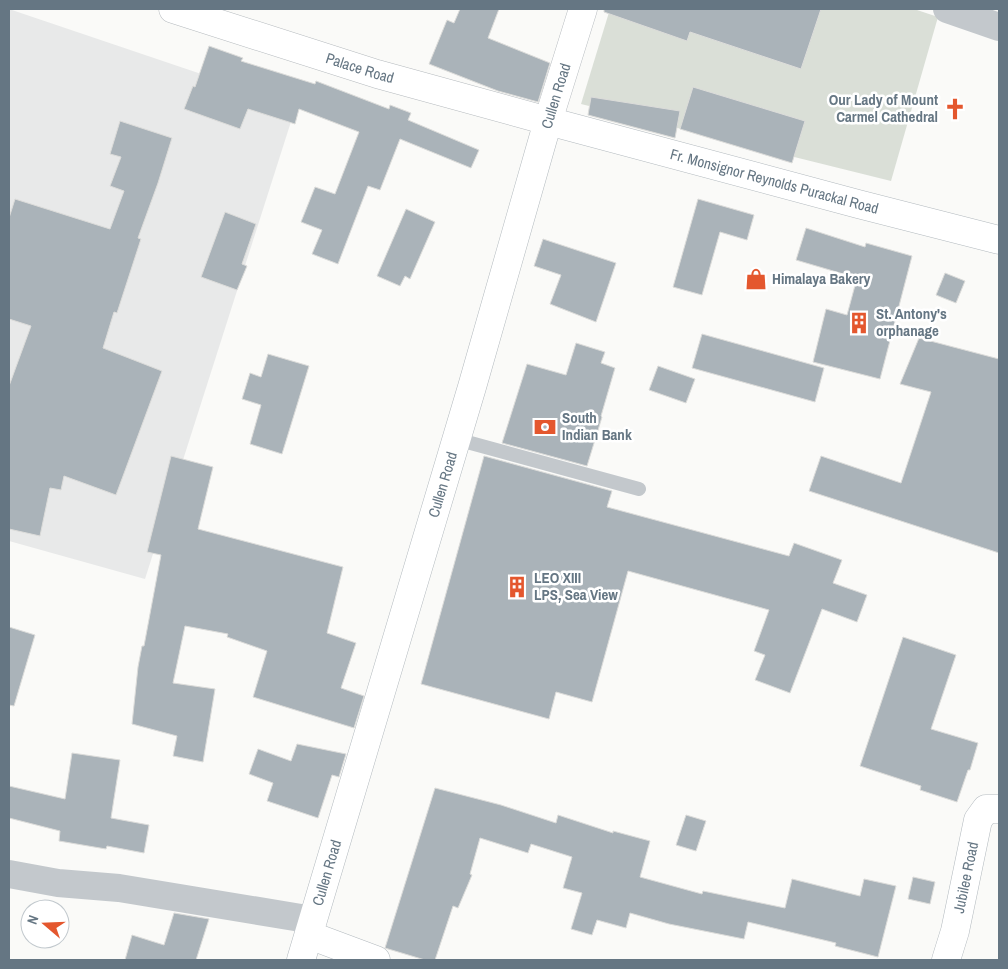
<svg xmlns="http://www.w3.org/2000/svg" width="1008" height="969" font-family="'Archivo Narrow',sans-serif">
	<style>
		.built { fill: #e8e9e9 }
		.green { fill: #dadfd7 }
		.building { fill: #aab3b9; stroke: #dcdcda }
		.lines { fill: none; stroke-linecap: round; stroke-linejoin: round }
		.secondary-casing { stroke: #b3babf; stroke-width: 29 }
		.primary-casing { stroke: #b5babe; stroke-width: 29 }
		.service { stroke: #c3c8cc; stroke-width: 14 }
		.minor { stroke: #c3c8cc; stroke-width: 28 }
		.secondary { stroke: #fff; stroke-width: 28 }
		.primary { stroke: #fff; stroke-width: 28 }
		.labels { text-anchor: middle; stroke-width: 5; stroke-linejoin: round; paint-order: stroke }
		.street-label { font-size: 15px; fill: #657683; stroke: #fff }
		.poi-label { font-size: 15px; font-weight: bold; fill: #657683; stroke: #fff; text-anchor: start }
	</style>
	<rect width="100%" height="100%" fill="#fafaf8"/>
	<!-- built -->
	<path class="built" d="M9 9 296 106 145 579 9 541Z"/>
	<!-- green -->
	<path class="green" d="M610 9H914L938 17 891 181 581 104Z"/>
	<!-- building -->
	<path class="building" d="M460 9H499L488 38 550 63 538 102 498 91 429 64 447 20 454 23Z
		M604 9H821L801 69 690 32 687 41 604 12Z
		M209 46 243 58 241 61 315 84 316 81 389 109 390 105 411 113 408 120 479 150 471 168 400 139 380 190 368 186 338 264 312 254 322 230 301 222 315 187 335 194 359 132 299 109 295 124 248 109 240 129 184 109 193 86 195 87Z
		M693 87 805 121 792 163 680 129Z
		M591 97 680 111 675 138 588 115Z
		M120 121 172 138 158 183 138 238 141 239 117 313 114 312 103 348 162 371 116 495 64 476 61 490 50 488 40 536 9 529V386L31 326 9 319V218L15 199 110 229 124 191 110 186 121 157 110 154Z
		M698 199 754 215 747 240 720 232 702 295 673 287Z
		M406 209 435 222 410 279 405 276 400 286 377 276Z
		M225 212 256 224 242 264 247 266 237 290 201 277Z
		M806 228 865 247 866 243 912 256 880 379 813 362 826 309 847 315 857 278 796 260Z
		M543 239 616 263 596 322 550 304 561 275 534 266Z
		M945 273 965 281 956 303 936 295Z
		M702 334 824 368 815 402 692 368Z
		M919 338 999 359V553L809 491 821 456 901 483 931 392 900 384Z
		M576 343 605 352 601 363 615 368 601 416 602 417 587 466 502 443 527 364 566 375Z
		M268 354 309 366 282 454 250 444 261 405 242 399 250 373 261 377Z
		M658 366 695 379 686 403 649 390Z
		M171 456 213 467 198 529 343 567 327 633 356 643 341 688 364 696 354 728 253 697 267 651 227 637 228 634 185 626 173 683 215 689 203 762 173 756 177 736 132 724 138 667 142 646H144L161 555 147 552Z
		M484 456 612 491 607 507 789 556 794 543 842 560 833 583 867 595 857 622 822 609 790 693 755 680 765 655 754 651 769 610 628 571 592 702 556 692 549 719 421 684Z
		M9 627 35 635 14 706 9 705Z
		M903 637 956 655 931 729 978 743 970 770H968L957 802 920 790 921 786 860 766Z
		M297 744 346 754 339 777 332 775 318 818 267 801 273 783 249 774 258 749 291 761Z
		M72 753 120 760 111 818 149 825 144 853 107 846 106 849 59 841 60 831 9 818V786L65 799Z
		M435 788 501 805 556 823 558 815 613 833V831L650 841 640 877 702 894 703 891 785 908 792 879 860 896 864 879 896 886 878 957 835 946 836 943 748 922 744 939 669 924 630 913 626 928 597 920 592 935 571 929 582 893 563 888 572 857 531 844 528 853 480 838 470 874 472 875 458 908 453 906 435 960H425L385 948Z
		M686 815 706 821 696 851 676 845Z
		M913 877 935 882 930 904 908 899Z
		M174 913 209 919 196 960H125L132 935 164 945Z"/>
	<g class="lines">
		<!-- secondary casing -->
		<g class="secondary-casing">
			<g id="secondary">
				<path d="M309 935 376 960"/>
				<path id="s1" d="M301 960 472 387 548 121 858 204 999 240"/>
				<path id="s2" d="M946 960 955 931 978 820 986 809H999"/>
			</g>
		</g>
		<!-- primary casing -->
		<g class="primary-casing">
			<g id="primary">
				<path id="s3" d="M173 9 377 74 548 121 583 9"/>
			</g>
		</g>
		<!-- service -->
		<path class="service" d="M456 439 639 489"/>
		<!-- minor -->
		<path class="minor" d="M947 9 999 27
			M9 874 58 883 119 888 313 920"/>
		<!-- secondary -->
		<use href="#secondary" class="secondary"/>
		<!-- primary -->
		<use href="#primary" class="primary"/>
	</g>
	<!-- icons -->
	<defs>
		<g id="church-bare" transform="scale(1.725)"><path d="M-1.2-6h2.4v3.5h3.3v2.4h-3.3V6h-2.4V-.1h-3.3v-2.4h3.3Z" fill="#e4572e" stroke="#fff" stroke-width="2.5" paint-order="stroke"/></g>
		<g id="shop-bare" transform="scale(1.725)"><path d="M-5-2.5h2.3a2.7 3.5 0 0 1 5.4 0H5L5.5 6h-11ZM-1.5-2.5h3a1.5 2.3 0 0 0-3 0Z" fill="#e4572e" stroke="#fff" stroke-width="2.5" paint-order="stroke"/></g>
		<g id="building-bare" transform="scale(1.725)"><path d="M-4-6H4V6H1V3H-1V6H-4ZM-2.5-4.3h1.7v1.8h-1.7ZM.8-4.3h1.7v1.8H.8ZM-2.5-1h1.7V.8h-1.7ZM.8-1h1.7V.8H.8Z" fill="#e4572e" stroke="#fff" stroke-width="2.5" paint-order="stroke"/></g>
		<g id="bank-bare" transform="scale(1.725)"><path d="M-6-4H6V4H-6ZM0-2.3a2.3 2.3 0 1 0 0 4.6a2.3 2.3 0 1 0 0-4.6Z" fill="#e4572e" stroke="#fff" stroke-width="2.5" paint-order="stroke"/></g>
	</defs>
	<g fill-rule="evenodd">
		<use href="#church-bare" x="955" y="109"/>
		<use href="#shop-bare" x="756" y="279"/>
		<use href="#building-bare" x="859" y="323"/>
		<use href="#bank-bare" x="545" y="427"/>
		<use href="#building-bare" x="517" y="587"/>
	</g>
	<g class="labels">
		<!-- street labels -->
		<g class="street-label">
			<text dy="5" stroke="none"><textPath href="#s3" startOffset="196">Palace Road</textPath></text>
			<text transform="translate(556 96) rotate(-73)" y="5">Cullen Road</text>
			<text dy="5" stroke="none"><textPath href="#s1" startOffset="1109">Fr. Monsignor Reynolds Purackal Road</textPath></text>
			<text dy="5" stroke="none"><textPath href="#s1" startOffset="496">Cullen Road</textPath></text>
			<text dy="5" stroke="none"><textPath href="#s1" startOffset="91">Cullen Road</textPath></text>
			<text dy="5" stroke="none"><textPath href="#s2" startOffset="85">Jubilee Road</textPath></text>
		</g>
		<!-- poi labels -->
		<g class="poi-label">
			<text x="938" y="105" text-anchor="end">Our Lady of Mount<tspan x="938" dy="17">Carmel Cathedral</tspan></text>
			<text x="772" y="284">Himalaya Bakery</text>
			<text x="876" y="319">St. Antony's<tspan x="876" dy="17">orphanage</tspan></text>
			<text x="562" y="423">South<tspan x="562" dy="17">Indian Bank</tspan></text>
			<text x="534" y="583">LEO XIII<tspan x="534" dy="17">LPS, Sea View</tspan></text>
		</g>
	</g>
	<!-- border -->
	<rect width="1008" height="969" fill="none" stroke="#657683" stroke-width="20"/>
	<!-- north arrow -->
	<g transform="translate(45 924) rotate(289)"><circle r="24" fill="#ffffff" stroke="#c1c8cd"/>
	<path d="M0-4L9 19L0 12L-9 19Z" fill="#e4572e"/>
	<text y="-8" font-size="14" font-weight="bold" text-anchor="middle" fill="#657683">N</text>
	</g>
</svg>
